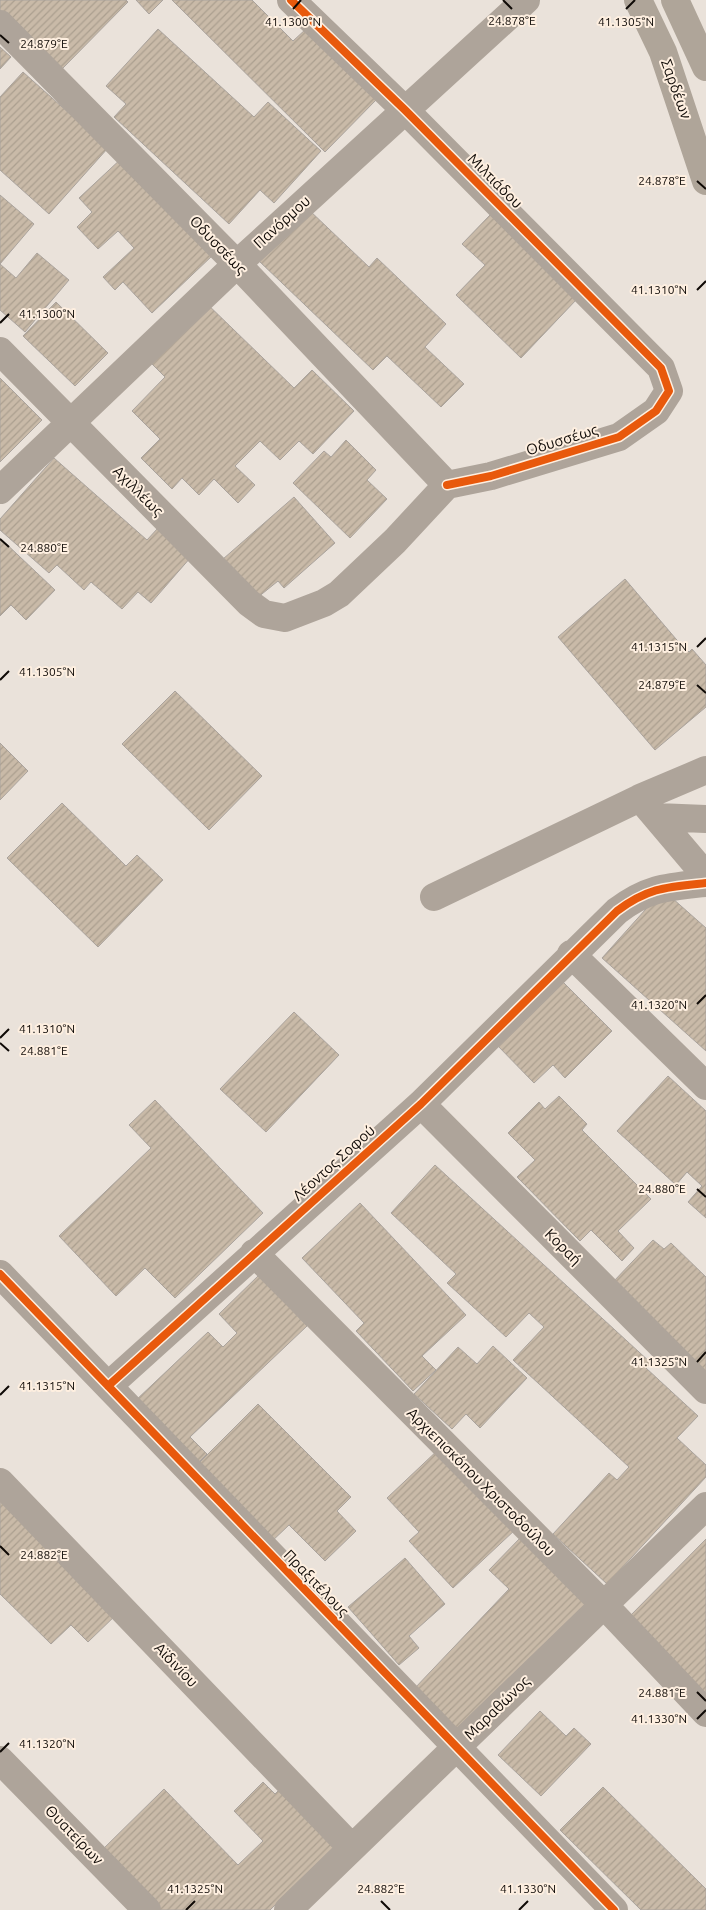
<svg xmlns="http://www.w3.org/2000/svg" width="706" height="1910" font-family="Ubuntu,sans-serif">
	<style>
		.building { fill: url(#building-hatch); stroke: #aaa39d }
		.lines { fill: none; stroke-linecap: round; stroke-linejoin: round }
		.minor { stroke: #aea49a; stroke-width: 28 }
		.major { stroke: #afa599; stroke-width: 28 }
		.cycleway-casing { stroke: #feefe0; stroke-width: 11 }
		.cycleway { stroke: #e8590c; stroke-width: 8 }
		.ticks { fill: none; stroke: #0f0a06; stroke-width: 2 }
		.labels { text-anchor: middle; stroke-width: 4; stroke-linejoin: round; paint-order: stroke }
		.street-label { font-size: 15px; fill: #0f0a06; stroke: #feefe0 }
		.ticks-label { font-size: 12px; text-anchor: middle; fill: #0f0a06; stroke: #feefe0; stroke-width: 4; stroke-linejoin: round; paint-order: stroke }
	</style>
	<defs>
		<pattern id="building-hatch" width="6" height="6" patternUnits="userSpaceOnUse" patternTransform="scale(1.25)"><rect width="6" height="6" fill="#c9baa8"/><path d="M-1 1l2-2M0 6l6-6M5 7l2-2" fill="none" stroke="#ab9f8f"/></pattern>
	</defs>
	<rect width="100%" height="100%" fill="#eae2da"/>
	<!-- building -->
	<path class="building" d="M0 0H126L128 2 60 71 0 13Z
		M136 0H163L149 14Z
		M172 0H252L293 41 307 28 377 99 325 152Z
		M158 29 254 117 268 102 321 151 274 203 260 190 229 224 114 117 126 104 106 86Z
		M0 47 11 57 0 69Z
		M23 72 108 148 49 214 0 170V97Z
		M123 157 213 255 152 313 123 282 115 290 103 277 134 248 118 231 98 249 77 227 92 212 79 198Z
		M0 195 34 224 0 264 16 278 37 253 69 280 25 332 0 310Z
		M308 209 369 267 377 258 446 324 425 347 464 384 441 407 387 356 373 370 259 261Z
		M490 215 577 299 521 358 456 295 485 265 462 244Z
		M202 299 294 388 312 370 354 411 313 454 299 441 280 460 260 441 235 466 255 485 238 503 214 479 199 495 182 478 172 489 141 458 160 439 132 411 165 377 145 357Z
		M56 302 108 353 75 386 23 336Z
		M0 378 42 420 0 462Z
		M346 440 376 470 367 480 387 499 350 538 293 483 324 451 331 457Z
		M54 458 147 540 158 528 191 557 151 603 138 592 122 609 91 582 84 590 57 565 49 573 0 530V519Z
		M294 497 335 543 284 588 278 581 257 598 223 559Z
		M0 538 55 590 26 620 11 605 0 616Z
		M625 579 676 639 689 652 692 649 706 665V707L655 750 558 637Z
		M175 691 262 776 209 830 122 744Z
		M0 743 28 771 0 800Z
		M62 803 126 866 137 855 163 880 98 947 7 858Z
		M663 890 706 928V1051L602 958Z
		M561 980 612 1031 565 1078 553 1065 534 1083 496 1044Z
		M294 1012 339 1055 266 1132 220 1089Z
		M668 1076 706 1111V1218L688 1202 702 1186 687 1172 676 1185 617 1131Z
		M559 1096 587 1124 582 1130 651 1199 618 1231 634 1248 622 1261 591 1230 580 1241 517 1177 535 1160 508 1133 539 1102 545 1109Z
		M155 1100 263 1213 175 1298 145 1268 116 1296 59 1236 151 1148 129 1125Z
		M435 1165 651 1363 646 1368 698 1416 677 1438 706 1465V1477L607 1584 553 1534 609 1473 617 1480 629 1467 513 1360 544 1327 529 1313 506 1337 447 1283 456 1274 391 1213Z
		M360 1203 466 1315 422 1356 436 1370 413 1391 356 1331 364 1323 302 1258Z
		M653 1240 664 1249 671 1243 706 1277V1372L613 1282Z
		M259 1275 307 1326 190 1437 207 1454 195 1466 134 1402 208 1332 223 1347 237 1333 219 1314Z
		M493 1346 527 1378 480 1428 466 1414 452 1429 414 1394 458 1347 477 1364Z
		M258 1404 351 1497 337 1511 356 1531 325 1561 289 1525 269 1544 194 1468Z
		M440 1448 516 1529 453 1588 409 1541 419 1532 387 1498Z
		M0 1498 119 1612 88 1642 71 1625 51 1644 0 1594Z
		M522 1536 590 1602 462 1735 414 1689 509 1589 489 1570Z
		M706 1539V1696L627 1619Z
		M405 1558 445 1604 409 1636 419 1648 399 1665 348 1607Z
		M540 1711 566 1736 574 1728 591 1744 541 1796 498 1755Z
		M263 1782 275 1794 284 1785 339 1842 270 1910H155L99 1853 164 1789 238 1865 263 1841 234 1811Z
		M603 1787 706 1889V1910H641L560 1830Z"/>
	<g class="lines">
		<!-- minor -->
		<path class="minor" d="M291 0 405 110 661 368 669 391 656 411 619 437 491 476 447 485
			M0 24 237 264 447 485
			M0 351 249 603 264 614 285 618 324 603 339 594 395 541 447 485
			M0 490 237 264 526 0
			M640 798 706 876
			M657 817 706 819
			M434 897 640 798 706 770
			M571 954 706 1086
			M421 1104 706 1390
			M254 1253 604 1605 706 1713
			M0 1274 614 1910
			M108 1386 421 1104 617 911C649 887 668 887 706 883
			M0 1482 352 1848
			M0 1760 147 1910
			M288 1910 706 1506"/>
		<!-- major -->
		<path class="major" d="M638 0 663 52 706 181
			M675 0 706 67"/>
		<!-- cycleway casing -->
		<g class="cycleway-casing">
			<path id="cycleway" d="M291 0 405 110 661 368 669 391 656 411 619 437 491 476 447 485
				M0 1274 614 1910
				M108 1386 421 1104 617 911C649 887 668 887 706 883"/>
		</g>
		<!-- cycleway -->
		<use href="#cycleway" class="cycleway"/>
	</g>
	<!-- ticks -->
	<path class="ticks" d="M503 0 512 9M293 9 301 0M626 9 635 0M0 35 9 43M697 181 706 189M697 290 706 281M0 323 9 314M0 539 9 547M697 647 706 638M0 680 9 671M697 685 706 693M697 1004 706 995M0 1038 9 1029M0 1043 9 1051M697 1189 706 1197M697 1362 706 1352M0 1395 9 1386M0 1546 9 1555M697 1692 706 1701M697 1719 706 1710M0 1752 9 1743M381 1901 390 1910M186 1910 195 1901M519 1910 528 1901"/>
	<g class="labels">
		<!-- street labels -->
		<g class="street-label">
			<text transform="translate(676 89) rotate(70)" y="5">Σαρδέων</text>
			<text transform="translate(495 181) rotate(45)" y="5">Μιλτιάδου</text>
			<text transform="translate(282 222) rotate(-42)" y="5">Πανόρμου</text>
			<text transform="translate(218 245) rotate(46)" y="5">Οδυσσέως</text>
			<text transform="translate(562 440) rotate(-17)" y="5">Οδυσσέως</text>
			<text transform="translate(138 491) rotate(45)" y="5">Αχιλλέως</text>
			<text transform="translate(334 1163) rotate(-42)" y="5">Λέοντος Σοφού</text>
			<text transform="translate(563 1247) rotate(45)" y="5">Κοραή</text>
			<text transform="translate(481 1482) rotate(45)" y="5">Αρχιεπισκόπου Χριστοδούλου</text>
			<text transform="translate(316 1583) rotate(46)" y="5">Πραξιτέλους</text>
			<text transform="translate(176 1665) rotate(46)" y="5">Αϊδινίου</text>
			<text transform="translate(497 1708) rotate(-44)" y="5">Μαραθώνος</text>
			<text transform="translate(74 1835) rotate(46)" y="5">Θυατείρων</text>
		</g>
	</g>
	<g class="ticks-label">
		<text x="512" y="25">24.878°E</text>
		<text x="293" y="26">41.1300°N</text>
		<text x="626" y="26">41.1305°N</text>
		<text x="44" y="48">24.879°E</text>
		<text x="662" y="185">24.878°E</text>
		<text x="659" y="294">41.1310°N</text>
		<text x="47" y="318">41.1300°N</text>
		<text x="44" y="552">24.880°E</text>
		<text x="659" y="651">41.1315°N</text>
		<text x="47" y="676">41.1305°N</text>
		<text x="662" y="689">24.879°E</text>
		<text x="659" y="1009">41.1320°N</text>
		<text x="47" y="1033">41.1310°N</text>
		<text x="44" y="1055">24.881°E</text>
		<text x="662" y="1193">24.880°E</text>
		<text x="659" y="1366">41.1325°N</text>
		<text x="47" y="1390">41.1315°N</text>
		<text x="44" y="1559">24.882°E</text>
		<text x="662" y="1697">24.881°E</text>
		<text x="659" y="1723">41.1330°N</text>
		<text x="47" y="1748">41.1320°N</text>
		<text x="195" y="1893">41.1325°N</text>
		<text x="528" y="1893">41.1330°N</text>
		<text x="381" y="1893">24.882°E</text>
	</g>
</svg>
